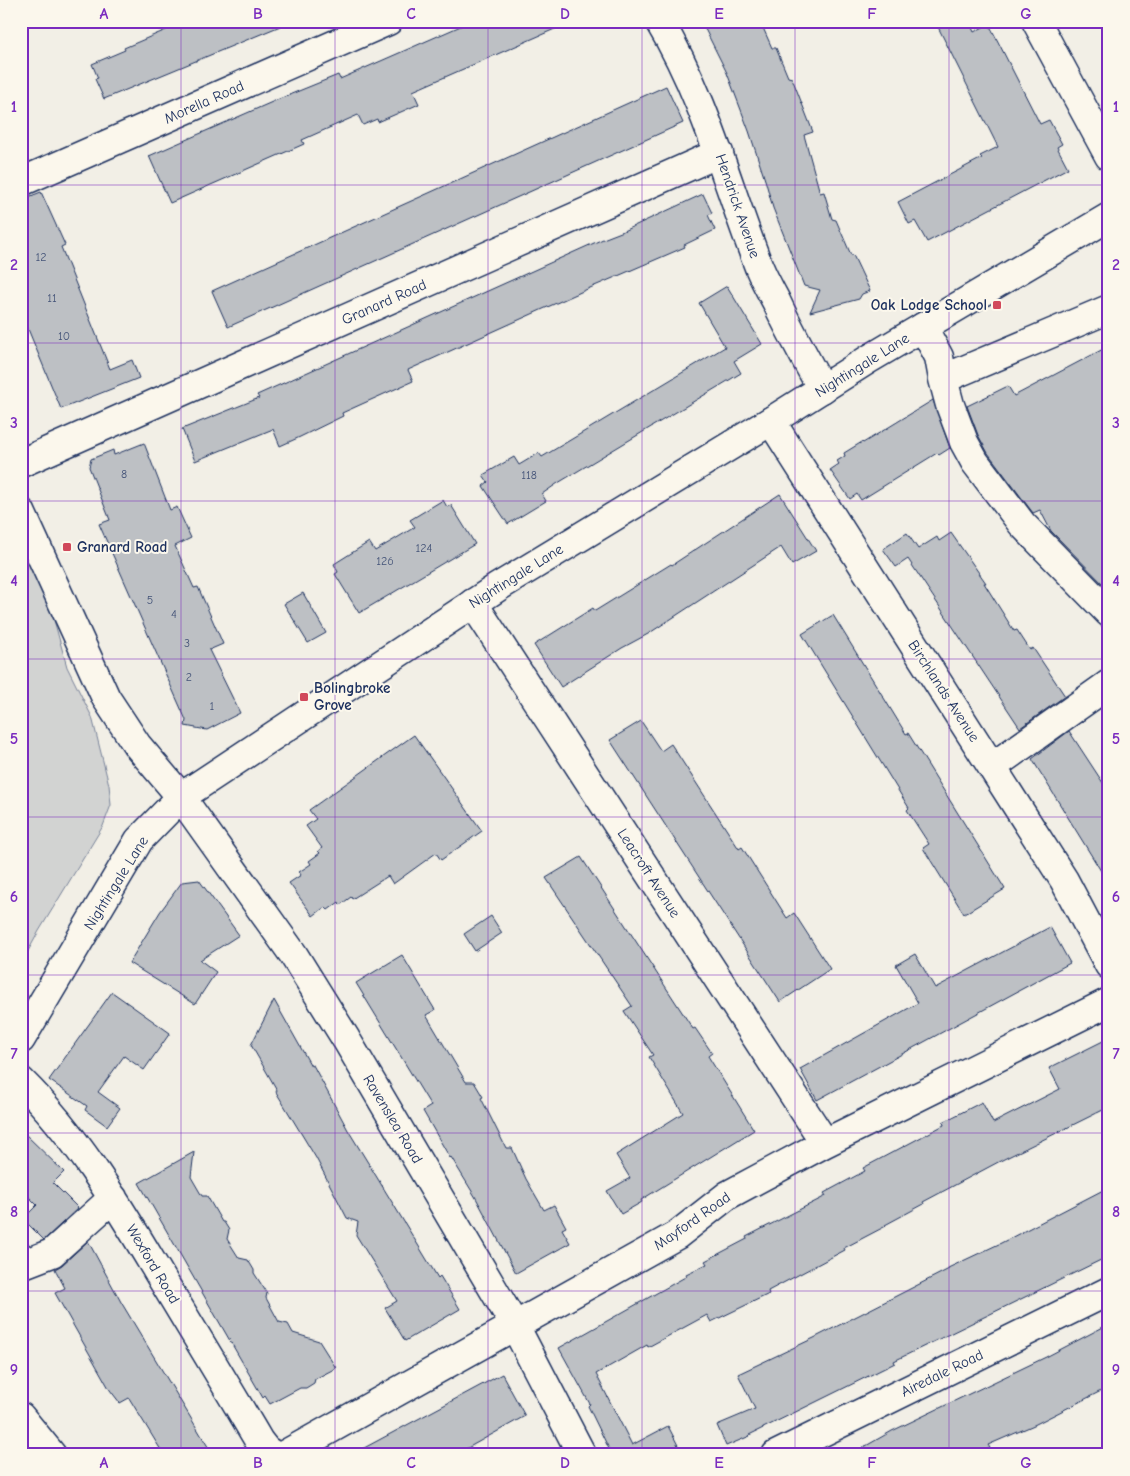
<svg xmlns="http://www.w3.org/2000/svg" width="1130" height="1476" font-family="'Comic Neue',sans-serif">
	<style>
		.green { fill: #d2d3d2; stroke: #768198 }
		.building { fill: #bdc0c4; stroke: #1b2f5e }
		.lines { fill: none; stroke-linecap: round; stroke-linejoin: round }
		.minor-casing { stroke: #1b2f5e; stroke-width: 31 }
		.major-casing { stroke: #1b2f5e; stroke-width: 31 }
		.minor { stroke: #fbf7ec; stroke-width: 28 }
		.major { stroke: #fbf7ec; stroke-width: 28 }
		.grid { fill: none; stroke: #7b2cbf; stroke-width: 1; stroke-opacity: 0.55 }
		.poi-dot { fill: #d1495b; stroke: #fbf7ec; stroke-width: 2 }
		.labels { text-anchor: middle; stroke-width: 4; stroke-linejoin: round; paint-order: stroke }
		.number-label { font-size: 12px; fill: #445378 }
		.street-label { font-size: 15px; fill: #1b2f5e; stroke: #fbf7ec }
		.poi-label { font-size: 15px; font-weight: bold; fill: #1b2f5e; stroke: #fbf7ec; text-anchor: start }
		.neatline { fill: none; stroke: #7b2cbf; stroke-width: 2 }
		.grid-label { font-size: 16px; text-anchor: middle; font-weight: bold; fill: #7b2cbf }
	</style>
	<rect width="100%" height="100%" fill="#f2efe6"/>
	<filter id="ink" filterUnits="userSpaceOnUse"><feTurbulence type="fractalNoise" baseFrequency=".02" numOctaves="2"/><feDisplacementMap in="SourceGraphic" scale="10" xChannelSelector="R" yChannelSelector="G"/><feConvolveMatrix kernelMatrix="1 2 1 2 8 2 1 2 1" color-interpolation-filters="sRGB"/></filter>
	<g filter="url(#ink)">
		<!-- green -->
		<path class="green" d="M21 542 47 595 67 667 92 717 109 785 111 805 103 826 39 931 21 964Z"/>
		<!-- building -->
		<path class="building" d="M187 21 290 22 104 99 95 79 98 78 92 64 125 50 124 48Z
			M472 21H573L413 91 419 104 378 122 377 119 363 125 358 115 302 140 304 144 170 203 149 156 279 99 338 75 340 79Z
			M701 21H760L772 48H776L788 77 792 78 813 132 804 135 820 193 824 192 832 219 836 220 851 255H853L870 291 862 294 859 299 810 312 820 290 804 286 773 208 766 183 749 131 727 73Z
			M935 21H969L974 32 989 24 1040 124 1049 120 1062 144 1057 147 1068 168 927 242 915 221 909 224 898 202 982 158 980 156 998 147Z
			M666 86 683 123 228 327 212 291Z
			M41 192 65 245 61 247 110 369 132 360 139 378 61 409 21 312V200Z
			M703 194 712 213 708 215 715 230 684 245 685 247 583 291 408 370 413 381 342 413 343 416 300 437 280 446 273 429 195 461 182 429 259 398 257 395 603 239 621 232Z
			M727 286 762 344 734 361 741 373 558 483 542 494 546 501 508 524 483 486 488 482 483 475 514 457 519 465 539 453 542 457 725 347 699 303Z
			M1109 346V590L1051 531 1040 510 1033 513 988 453 978 435 967 406 1008 386 1014 396Z
			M933 400 950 448 939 455 937 453 861 500 857 494 850 499 830 470 839 464 837 461 845 456 844 453 862 442 863 443Z
			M144 443 170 510 177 507 191 538 175 546 194 588 198 587 223 644 209 650 240 713 207 730 185 726 186 720 99 524 110 520 89 467 91 459 113 450 114 455Z
			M780 494 816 551 792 565 781 547 648 634 622 648 561 687 534 645 593 608 595 611 671 564 672 565Z
			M443 500 447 507 451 505 475 544 359 613 335 574 338 572 334 564 369 542 375 551 415 527 410 520Z
			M907 533 918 549 937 537 939 541 951 533 986 583H984L1014 631 1017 630 1030 650 1033 648 1065 696 1020 728 908 559 896 567 883 549Z
			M303 593 326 633 308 643 284 604Z
			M833 615 906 734 908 733 1005 889 964 914 923 848 929 844 907 810 909 808 802 634Z
			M641 721 661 751 671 744 739 849 742 847 787 918 794 913 830 969 780 1002 610 740Z
			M1069 731 1109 792V884L1032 759Z
			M414 735 482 831 441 860 436 853 393 884 388 876 352 899 351 897 340 905 339 902 328 910 325 907 313 916 289 883 301 875 299 872 311 864 309 861 320 853 318 851 322 848 306 826 316 819 309 810Z
			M581 857 693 1029 695 1028 712 1053 708 1056 754 1130 641 1200 642 1202 621 1214 607 1191 630 1178 616 1155 683 1113 649 1057 653 1055 624 1011 632 1006 546 878Z
			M199 880 239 935 200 960 216 972 195 1004 129 963 160 912 182 882Z
			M491 916 502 933 475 951 464 934Z
			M1050 927 1070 963 817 1100 800 1069 918 1003 896 965 915 954 935 988Z
			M402 955 435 1010 426 1015 466 1082H474L483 1097 481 1098 506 1148H512L526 1179 544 1210 554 1205 566 1227 562 1229 570 1243 516 1273 476 1198 451 1157 450 1158 423 1111 431 1106 356 983Z
			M112 992 170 1033 144 1070 124 1056 98 1092 120 1108 107 1126 85 1110 87 1106 49 1080Z
			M274 1000 311 1066 313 1065 348 1130 395 1207 438 1278 440 1276 460 1309 405 1341 385 1308 397 1301 356 1235 358 1222 347 1218 316 1158 276 1092 277 1090 251 1045Z
			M1109 1038V1107L1004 1159 923 1202 924 1204 885 1225 886 1226 844 1248 845 1250 768 1291 769 1294 711 1322 707 1315 648 1347 647 1345 596 1374 632 1445 668 1426 683 1455H612L588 1406 590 1404 559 1348 687 1276 686 1274 707 1264 705 1261 747 1239 746 1237 826 1196 824 1193 865 1171 863 1168 944 1125 943 1122 982 1102 993 1123 1060 1089 1049 1068Z
			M21 1130 64 1172 53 1183 78 1208 44 1240 23 1219 37 1205 21 1189Z
			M194 1152 191 1177 202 1196H207L222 1222H224L229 1230 227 1239 239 1258 248 1260 254 1270V1273L267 1293 266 1298 279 1322 288 1324 293 1333 319 1341 336 1368 315 1379 314 1383 306 1388H300L270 1404 265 1396 263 1398 139 1183Z
			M1109 1187V1256L894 1361 895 1363 749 1435 750 1436 726 1446 717 1425 755 1409 738 1374 814 1338 949 1269 948 1268 1001 1243Z
			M88 1241 121 1302 213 1455H164L129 1398 120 1403 110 1390 55 1293 65 1288 55 1269 62 1265Z
			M1109 1324V1387L1034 1425 988 1445 990 1448 976 1455H850L892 1431 1046 1357Z
			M502 1374 525 1416 455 1455H351Z"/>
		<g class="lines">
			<!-- minor casing -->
			<g class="minor-casing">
				<path id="minor" d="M659 21C705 97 727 185 759 267 764 279 770 290 776 301 790 331 806 360 822 389
					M1036 21 1109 156
					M21 182 388 21
					M923 327 939 357 943 379 1109 309
					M943 379 950 405 964 442 975 462 1022 524 1109 613
					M771 421 1064 880 1109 965
					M21 463 719 153
					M473 603 825 1143
					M992 767 1109 684
					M181 797 293 954 346 1039 515 1326 582 1455
					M21 1081C77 1136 116 1202 156 1269 190 1326 225 1383 259 1441L266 1450 274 1455
					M21 1257 26 1263 52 1253 113 1198
					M21 1417 52 1455
					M284 1455 677 1235 728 1195 825 1143 1109 1002
					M776 1455 1109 1291"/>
			</g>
			<!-- major casing -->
			<g class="major-casing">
				<path id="major" d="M21 512 106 698 137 745 181 797
					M21 1039 139 840 181 797 498 587 771 421 869 359 1109 217"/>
			</g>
			<!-- minor -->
			<use href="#minor" class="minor"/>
			<!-- major -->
			<use href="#major" class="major"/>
		</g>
	</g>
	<!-- grid -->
	<path class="grid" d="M181 21V1455M335 21V1455M488 21V1455M642 21V1455M795 21V1455M949 21V1455M21 185H1109M21 343H1109M21 501H1109M21 659H1109M21 817H1109M21 975H1109M21 1133H1109M21 1291H1109"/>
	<!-- markers -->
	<g class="poi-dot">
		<rect x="992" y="300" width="10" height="10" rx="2.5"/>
		<rect x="62" y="542" width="10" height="10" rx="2.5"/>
		<rect x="299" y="692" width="10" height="10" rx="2.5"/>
	</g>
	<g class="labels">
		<!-- number labels -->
		<g class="number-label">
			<text x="41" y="261">12</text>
			<text x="52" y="302">11</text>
			<text x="64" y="340">10</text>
			<text x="124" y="478">8</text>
			<text x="529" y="479">118</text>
			<text x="424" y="552">124</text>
			<text x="385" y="565">126</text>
			<text x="150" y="604">5</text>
			<text x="174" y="618">4</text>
			<text x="187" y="647">3</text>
			<text x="189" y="681">2</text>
			<text x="212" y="710">1</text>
		</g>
		<!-- street labels -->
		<g class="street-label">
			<text transform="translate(204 102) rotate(-24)" y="5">Morella Road</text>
			<text transform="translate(738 206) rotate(71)" y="5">Hendrick Avenue</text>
			<text transform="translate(384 302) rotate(-24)" y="5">Granard Road</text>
			<text transform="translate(862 365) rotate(-32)" y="5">Nightingale Lane</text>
			<text transform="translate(516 576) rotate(-32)" y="5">Nightingale Lane</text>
			<text transform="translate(944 691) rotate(57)" y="5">Birchlands Avenue</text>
			<text transform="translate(649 873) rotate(57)" y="5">Leacroft Avenue</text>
			<text transform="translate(116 883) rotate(-58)" y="5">Nightingale Lane</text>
			<text transform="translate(393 1119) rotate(59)" y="5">Ravenslea Road</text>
			<text transform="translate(692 1221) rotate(-35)" y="5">Mayford Road</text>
			<text transform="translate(153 1264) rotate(59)" y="5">Wexford Road</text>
			<text transform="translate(942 1373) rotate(-26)" y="5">Airedale Road</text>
		</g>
		<!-- poi labels -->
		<g class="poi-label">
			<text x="987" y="310" text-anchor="end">Oak Lodge School</text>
			<text x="77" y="552">Granard Road</text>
			<text x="314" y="693">Bolingbroke<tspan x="314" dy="17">Grove</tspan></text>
		</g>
	</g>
	<!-- margin -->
	<rect width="1130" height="1476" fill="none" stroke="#fbf7ec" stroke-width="55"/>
	<rect x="28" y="28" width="1074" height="1420" class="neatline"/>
	<g class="grid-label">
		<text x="104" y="19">A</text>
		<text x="258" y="19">B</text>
		<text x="411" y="19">C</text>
		<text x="565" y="19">D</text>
		<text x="719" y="19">E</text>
		<text x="872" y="19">F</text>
		<text x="1026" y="19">G</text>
		<text x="14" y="112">1</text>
		<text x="1116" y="112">1</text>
		<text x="14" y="270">2</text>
		<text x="1116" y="270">2</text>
		<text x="14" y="428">3</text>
		<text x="1116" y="428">3</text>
		<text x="14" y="586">4</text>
		<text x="1116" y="586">4</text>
		<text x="14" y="744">5</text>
		<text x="1116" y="744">5</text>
		<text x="14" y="902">6</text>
		<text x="1116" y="902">6</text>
		<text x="14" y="1059">7</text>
		<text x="1116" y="1059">7</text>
		<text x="14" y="1217">8</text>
		<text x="1116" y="1217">8</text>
		<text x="14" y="1375">9</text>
		<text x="1116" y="1375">9</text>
		<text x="104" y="1468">A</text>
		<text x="258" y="1468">B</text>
		<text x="411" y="1468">C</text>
		<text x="565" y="1468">D</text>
		<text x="719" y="1468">E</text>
		<text x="872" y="1468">F</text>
		<text x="1026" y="1468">G</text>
	</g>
</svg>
